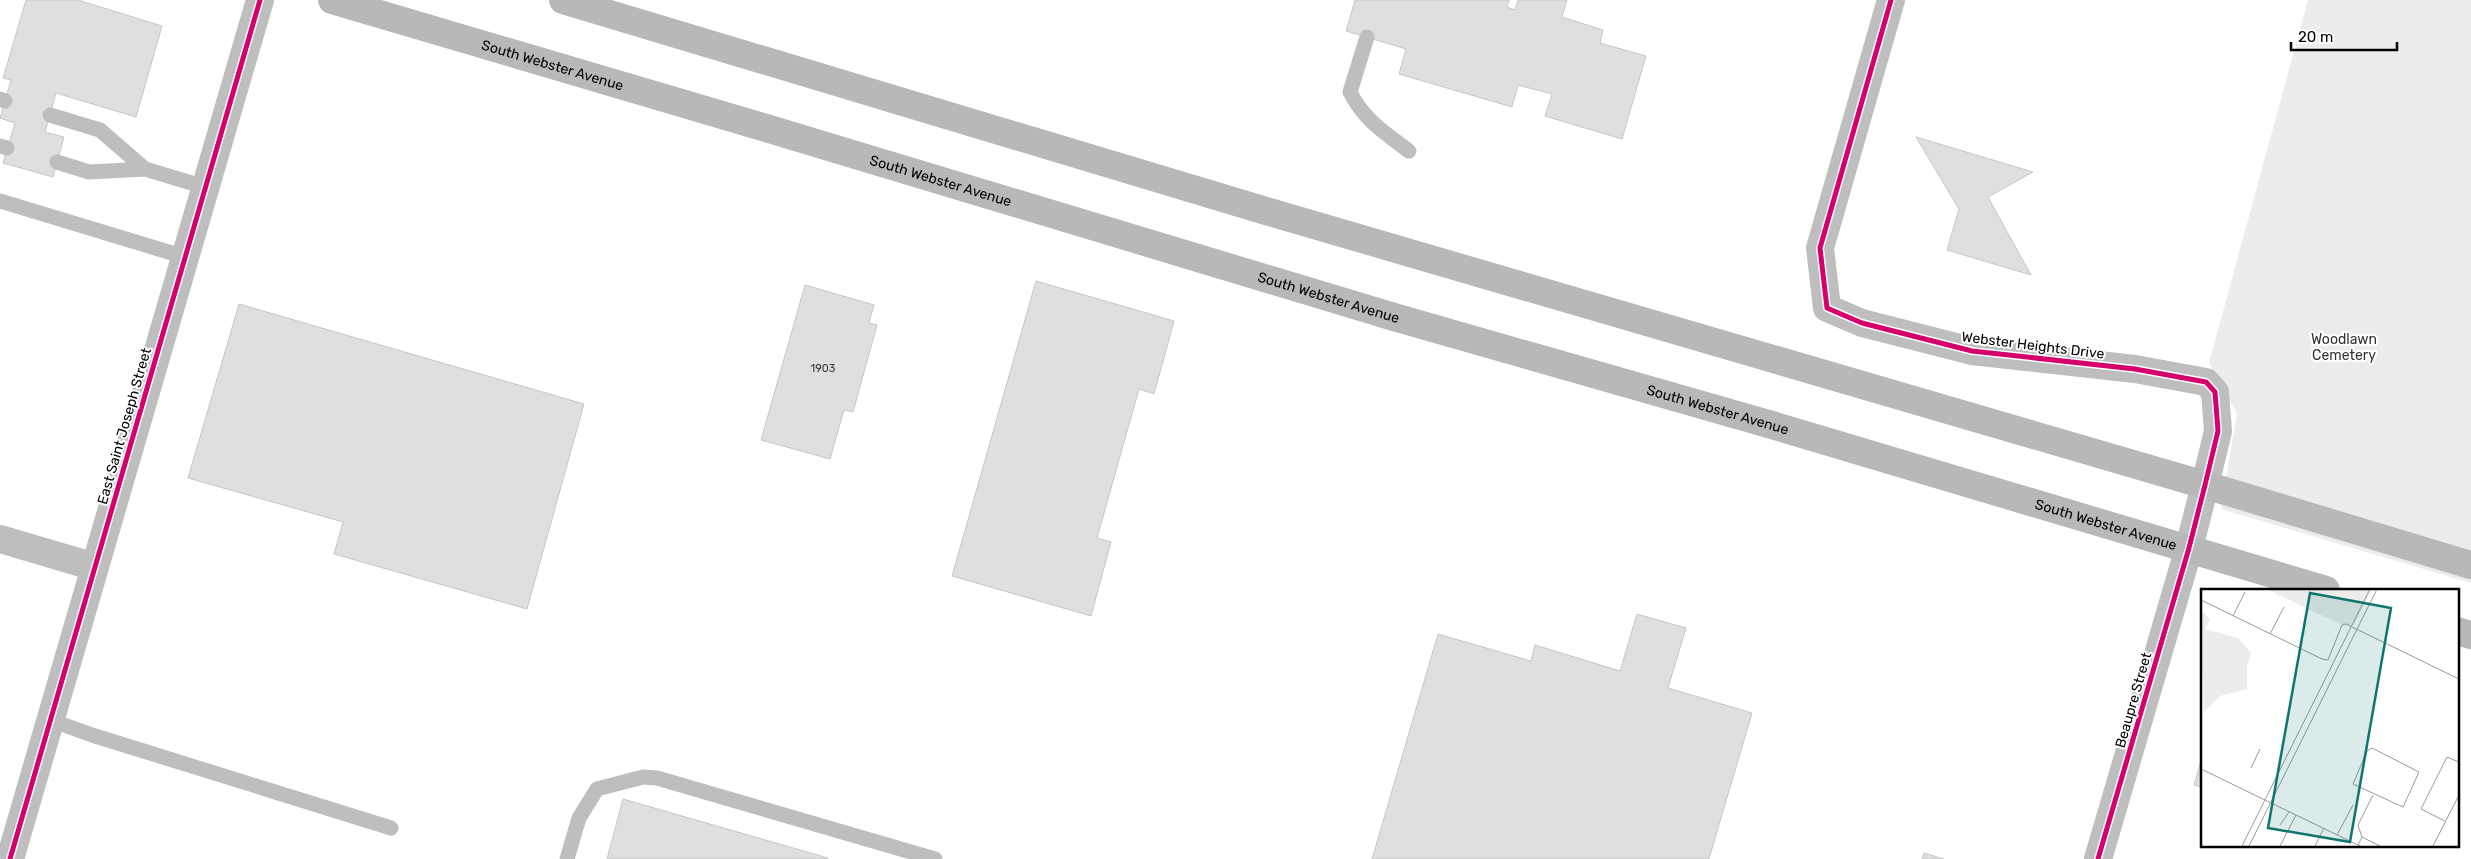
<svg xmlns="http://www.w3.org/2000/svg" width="2471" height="859" font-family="Rubik,sans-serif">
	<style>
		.green { fill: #ececec }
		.building { fill: #dfdfdf; stroke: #c7c7c7 }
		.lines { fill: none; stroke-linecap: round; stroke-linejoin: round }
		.lane { stroke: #bebebe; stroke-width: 15 }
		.street { stroke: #bebebe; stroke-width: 28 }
		.secondary { stroke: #b8b8b8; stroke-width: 28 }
		.cycleway-casing { stroke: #fff; stroke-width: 8 }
		.cycleway { stroke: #d6006c; stroke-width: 5 }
		.labels { text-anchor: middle; stroke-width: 4; stroke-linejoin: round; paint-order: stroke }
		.number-label { font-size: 11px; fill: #383838 }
		.street-label { font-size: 14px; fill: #000; stroke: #fff }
		.park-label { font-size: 14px; fill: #333; stroke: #fff }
		.inset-road { fill: none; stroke: #999; stroke-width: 1 }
		.view { fill: #0f766e; fill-opacity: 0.15; stroke: #0f766e; stroke-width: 2.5 }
		.inset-edge { fill: none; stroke: #000; stroke-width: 2.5 }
	</style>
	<rect width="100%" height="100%" fill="#fff"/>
	<!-- green -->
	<path class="green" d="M2308 0H2471V583L2221 509 2237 414 2209 363Z"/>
	<!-- building -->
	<path class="building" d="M26 0H78L162 26 136 117 56 93 45 132 64 137 53 177 3 163 15 123 0 118 11 80 3 78Z
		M1355 0H1509L1507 7 1515 10 1518 0H1567L1562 17 1603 30 1600 43 1646 56 1622 139 1545 116 1552 94 1518 85 1512 107 1399 74 1406 49 1346 31Z
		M1916 137 2033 172 1988 197 2031 275 1947 250 1959 209Z
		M1036 281 1174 321 1154 394 1139 389 1097 538 1111 542 1091 616 952 576Z
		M805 285 874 305 869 323 877 325 853 412 844 410 830 459 761 440Z
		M239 304 584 404 527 609 334 554 343 522 188 478Z
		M1637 614 1686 628 1668 688 1752 713 1709 859H1372L1438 634 1531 661 1535 645 1620 671Z
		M2202 757V787L2194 785Z
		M623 799 828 858V859H607Z
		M1924 853 1944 859H1922Z"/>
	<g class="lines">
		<!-- lane -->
		<path class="lane" d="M1367 37 1350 92C1364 120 1385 133 1409 151
			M0 99 5 101
			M50 115 100 130 145 169 205 187
			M0 146 7 148
			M57 162 89 172 145 169
			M0 201 185 257
			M50 720 92 735 391 828
			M567 859 579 818 597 789 643 777 657 778 935 859"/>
		<!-- street -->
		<path class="street" d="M1891 0 1820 248 1827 308 1862 323 1972 351 2135 369 2206 382 2215 392 2218 431 2205 485 2189 548 2098 859
			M0 539 95 567
			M10 859 260 0"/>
		<!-- secondary -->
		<g class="secondary">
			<path id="s1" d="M332 0 766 128 1394 317 1765 423 2326 590"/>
			<path d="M563 0 1266 211 2205 485 2471 565"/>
			<path d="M2457 631 2471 635"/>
		</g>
		<!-- cycleway casing -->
		<g class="cycleway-casing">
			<path id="cycleway" d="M1891 0 1820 248 1827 308 1862 323 1972 351 2135 369 2206 382 2215 392 2218 431 2205 485 2189 548 2098 859
				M10 859 260 0"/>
		</g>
		<!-- cycleway -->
		<use href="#cycleway" class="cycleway"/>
	</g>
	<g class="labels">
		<!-- number labels -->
		<g class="number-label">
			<text x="823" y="372">1903</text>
		</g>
		<!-- street labels -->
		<g class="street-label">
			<text dy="5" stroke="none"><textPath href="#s1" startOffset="230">South Webster Avenue</textPath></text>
			<text dy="5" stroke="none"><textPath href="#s1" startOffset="635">South Webster Avenue</textPath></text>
			<text dy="5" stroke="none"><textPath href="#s1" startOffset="1040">South Webster Avenue</textPath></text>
			<text transform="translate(2033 345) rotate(7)" y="5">Webster Heights Drive</text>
			<text dy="5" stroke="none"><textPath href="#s1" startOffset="1445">South Webster Avenue</textPath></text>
			<text transform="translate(124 426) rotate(-74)" y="5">East Saint Joseph Street</text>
			<text dy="5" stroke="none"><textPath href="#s1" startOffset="1850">South Webster Avenue</textPath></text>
			<text transform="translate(2133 700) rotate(-74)" y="5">Beaupre Street</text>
		</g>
		<!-- park labels -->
		<g class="park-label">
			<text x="2344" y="344">Woodlawn<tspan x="2344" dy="16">Cemetery</tspan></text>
		</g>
	</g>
	<!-- overview -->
	<g transform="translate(2201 589)">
		<rect width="258" height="258" fill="#fff"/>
		<path d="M65 0H171L153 36 139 35ZM0 21 9 31 4 40 37 49 50 64 46 78V100L19 107 3 123Z" fill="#ececec"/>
		<path class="inset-road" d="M0 11 121 70 127 71 141 36 145 35 258 90M32 27 44 3M69 45 83 18M171 159 218 183 202 218 152 195 166 162ZM50 179 59 160M0 180 159 257M244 232 220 220 246 168 258 173M79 236 88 223M136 246 152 216M161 248 179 257M157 256 161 248 157 236 172 206M41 257 169 0M48 257 176 0M79 257 95 226M114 257 123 239M232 257 258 206"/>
		<path class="view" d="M109 4 190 19 149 253 67 239Z"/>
		<rect width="258" height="258" class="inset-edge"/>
	</g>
	<!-- scale -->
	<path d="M2291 42v8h106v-8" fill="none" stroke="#000000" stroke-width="2.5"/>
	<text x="2298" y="42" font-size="15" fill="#000000" stroke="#ffffff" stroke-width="4" paint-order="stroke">20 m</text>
</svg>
